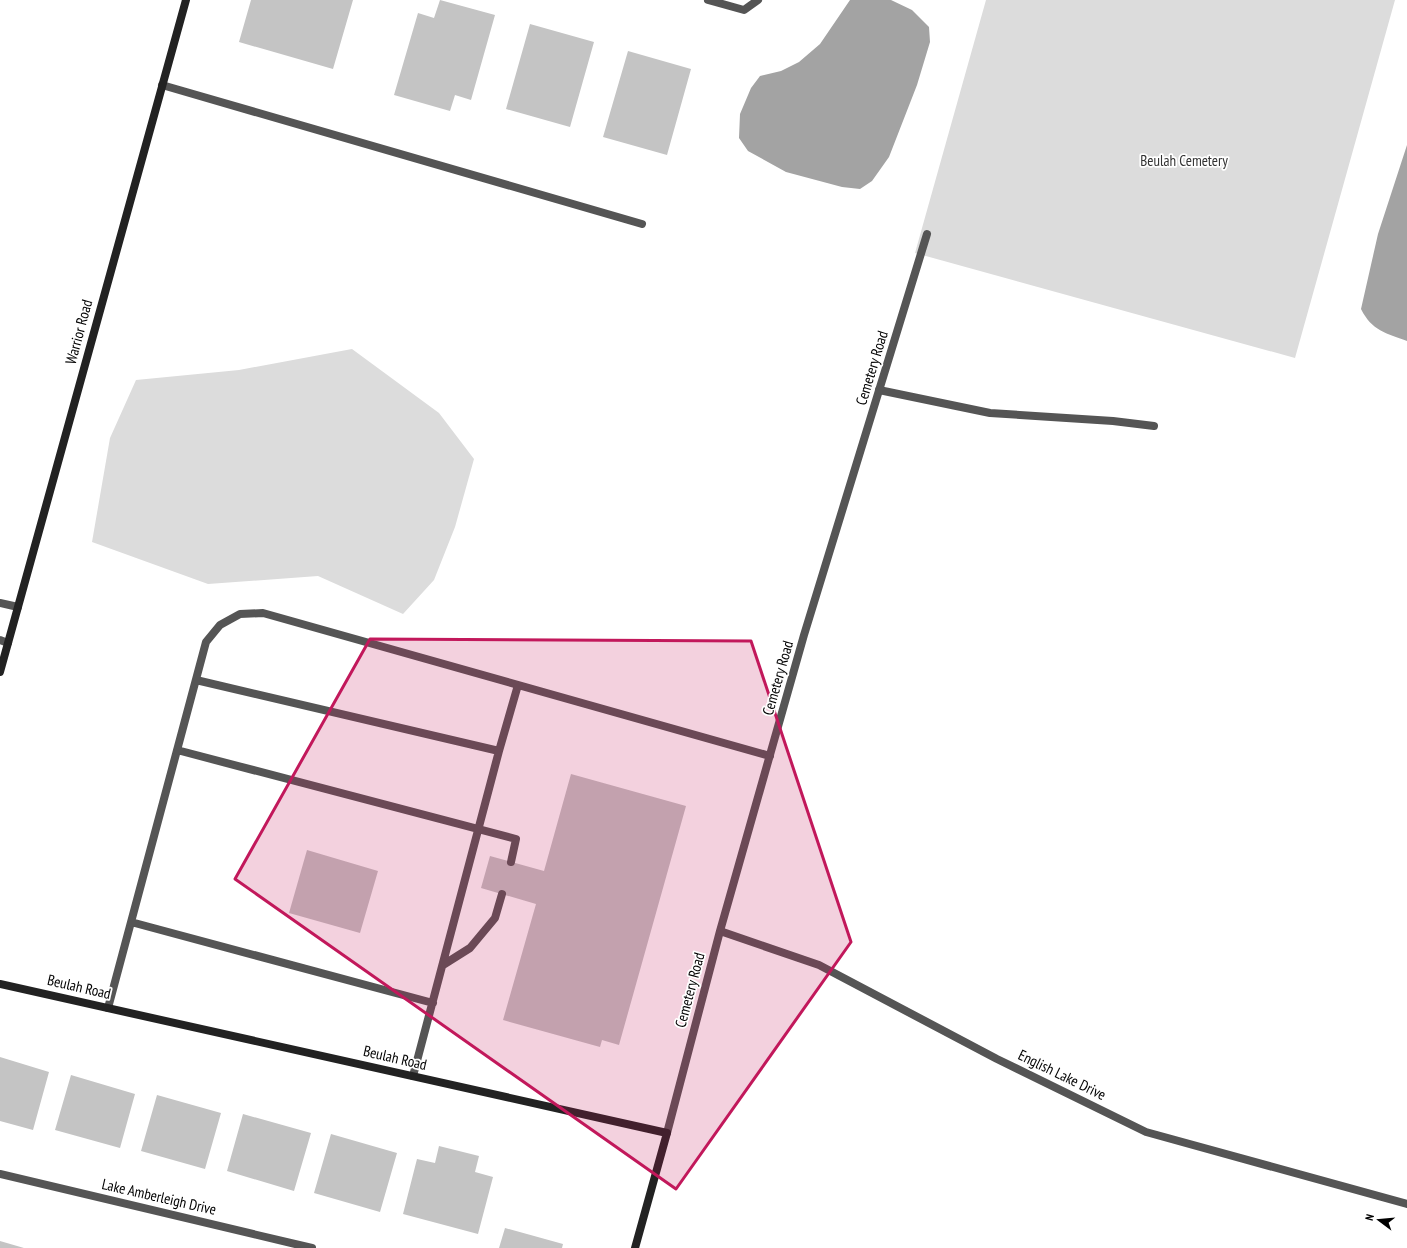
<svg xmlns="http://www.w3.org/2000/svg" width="1407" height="1248" font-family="'PT Sans Narrow',sans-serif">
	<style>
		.green { fill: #dcdcdc }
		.water { fill: #a3a3a3 }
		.building { fill: #c4c4c4 }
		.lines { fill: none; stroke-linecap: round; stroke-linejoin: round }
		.lane { stroke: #555; stroke-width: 8 }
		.street { stroke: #555; stroke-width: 8 }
		.secondary { stroke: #222; stroke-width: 8 }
		.marked { fill: #c2185b; fill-opacity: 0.2; stroke: #c2185b; stroke-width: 3; stroke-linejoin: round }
		.labels { text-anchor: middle; stroke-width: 3.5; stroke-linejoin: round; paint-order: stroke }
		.park-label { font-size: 15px; fill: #333; stroke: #fff }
		.street-label { font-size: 15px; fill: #000; stroke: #fff }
	</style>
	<rect width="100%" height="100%" fill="#fff"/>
	<!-- green -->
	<path class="green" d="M986 0H1395L1295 358 915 253Z
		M352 349 439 413 474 459 455 527 434 580 403 614 318 576 208 584 92 542 110 438 136 380 239 370Z"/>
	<!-- water -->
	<path class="water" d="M850 0H891L912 10 929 27 930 42 917 85 889 157 872 181 860 189 842 187 786 172 748 151 739 138 740 114 751 88 760 76 781 71 799 62 820 44Z
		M1407 145V341C1386 333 1372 331 1361 309L1378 234Z"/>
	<!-- building -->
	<path class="building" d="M251 0H353L333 69 239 42Z
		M440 0 495 15 471 100 455 95 450 111 394 95 418 13 434 18Z
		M530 24 594 42 570 127 506 109Z
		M628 51 691 69 667 155 603 137Z
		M571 774 686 806 619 1045 602 1040 600 1047 503 1020 536 904 481 888 490 856 544 871Z
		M307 850 378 871 360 933 289 913Z
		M0 1057 49 1072 33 1130 0 1121Z
		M71 1075 135 1094 120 1148 55 1130Z
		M157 1095 221 1113 205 1169 141 1151Z
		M243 1114 311 1133 294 1191 227 1171Z
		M331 1134 397 1153 380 1212 314 1193Z
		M439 1146 479 1156 475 1172 493 1177 478 1234 403 1214 417 1159 435 1163Z
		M505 1228 563 1244 562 1248H499Z
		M0 1241 24 1248H0Z"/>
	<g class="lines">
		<!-- lane -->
		<path class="lane" d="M162 85 642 224
			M879 390 990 413 1113 421 1154 426
			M196 680 499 751
			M177 750 516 839 511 862
			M131 922 433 1003
			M443 965 470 948 495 918 502 894
			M108 1008 206 642 220 625 240 614 263 613 770 756
			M413 1076 499 751 518 685"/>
		<!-- street -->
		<path class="street" d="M708 0 744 10 758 0
			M0 603 18 607
			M0 640 8 643
			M720 931 819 965 997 1059 1146 1132 1407 1204
			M667 1133 720 931 804 635 927 234
			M0 1174 312 1248"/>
		<!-- secondary -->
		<path class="secondary" d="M0 672 186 0
			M0 984 667 1133 635 1248"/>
	</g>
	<!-- marked area -->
	<path class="marked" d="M370 639 751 641 851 942 676 1189 235 879Z"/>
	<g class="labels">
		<!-- park labels -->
		<g class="park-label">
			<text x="1184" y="166">Beulah Cemetery</text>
		</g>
		<!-- street labels -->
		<g class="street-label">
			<text transform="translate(79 332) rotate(-75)" y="5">Warrior Road</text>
			<text transform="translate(872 368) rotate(-73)" y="5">Cemetery Road</text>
			<text transform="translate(778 678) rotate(-74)" y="5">Cemetery Road</text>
			<text transform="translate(79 987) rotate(13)" y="5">Beulah Road</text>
			<text transform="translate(690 990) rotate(-75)" y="5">Cemetery Road</text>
			<text transform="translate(395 1058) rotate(13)" y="5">Beulah Road</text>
			<text transform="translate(1062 1075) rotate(26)" y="5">English Lake Drive</text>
			<text transform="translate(159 1197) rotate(13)" y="5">Lake Amberleigh Drive</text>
		</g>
	</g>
	<!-- north arrow -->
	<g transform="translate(1379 1220) rotate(286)" stroke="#ffffff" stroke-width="3" paint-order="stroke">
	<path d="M0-3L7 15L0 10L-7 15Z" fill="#000000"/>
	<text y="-6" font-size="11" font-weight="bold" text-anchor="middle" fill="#000000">N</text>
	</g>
</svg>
